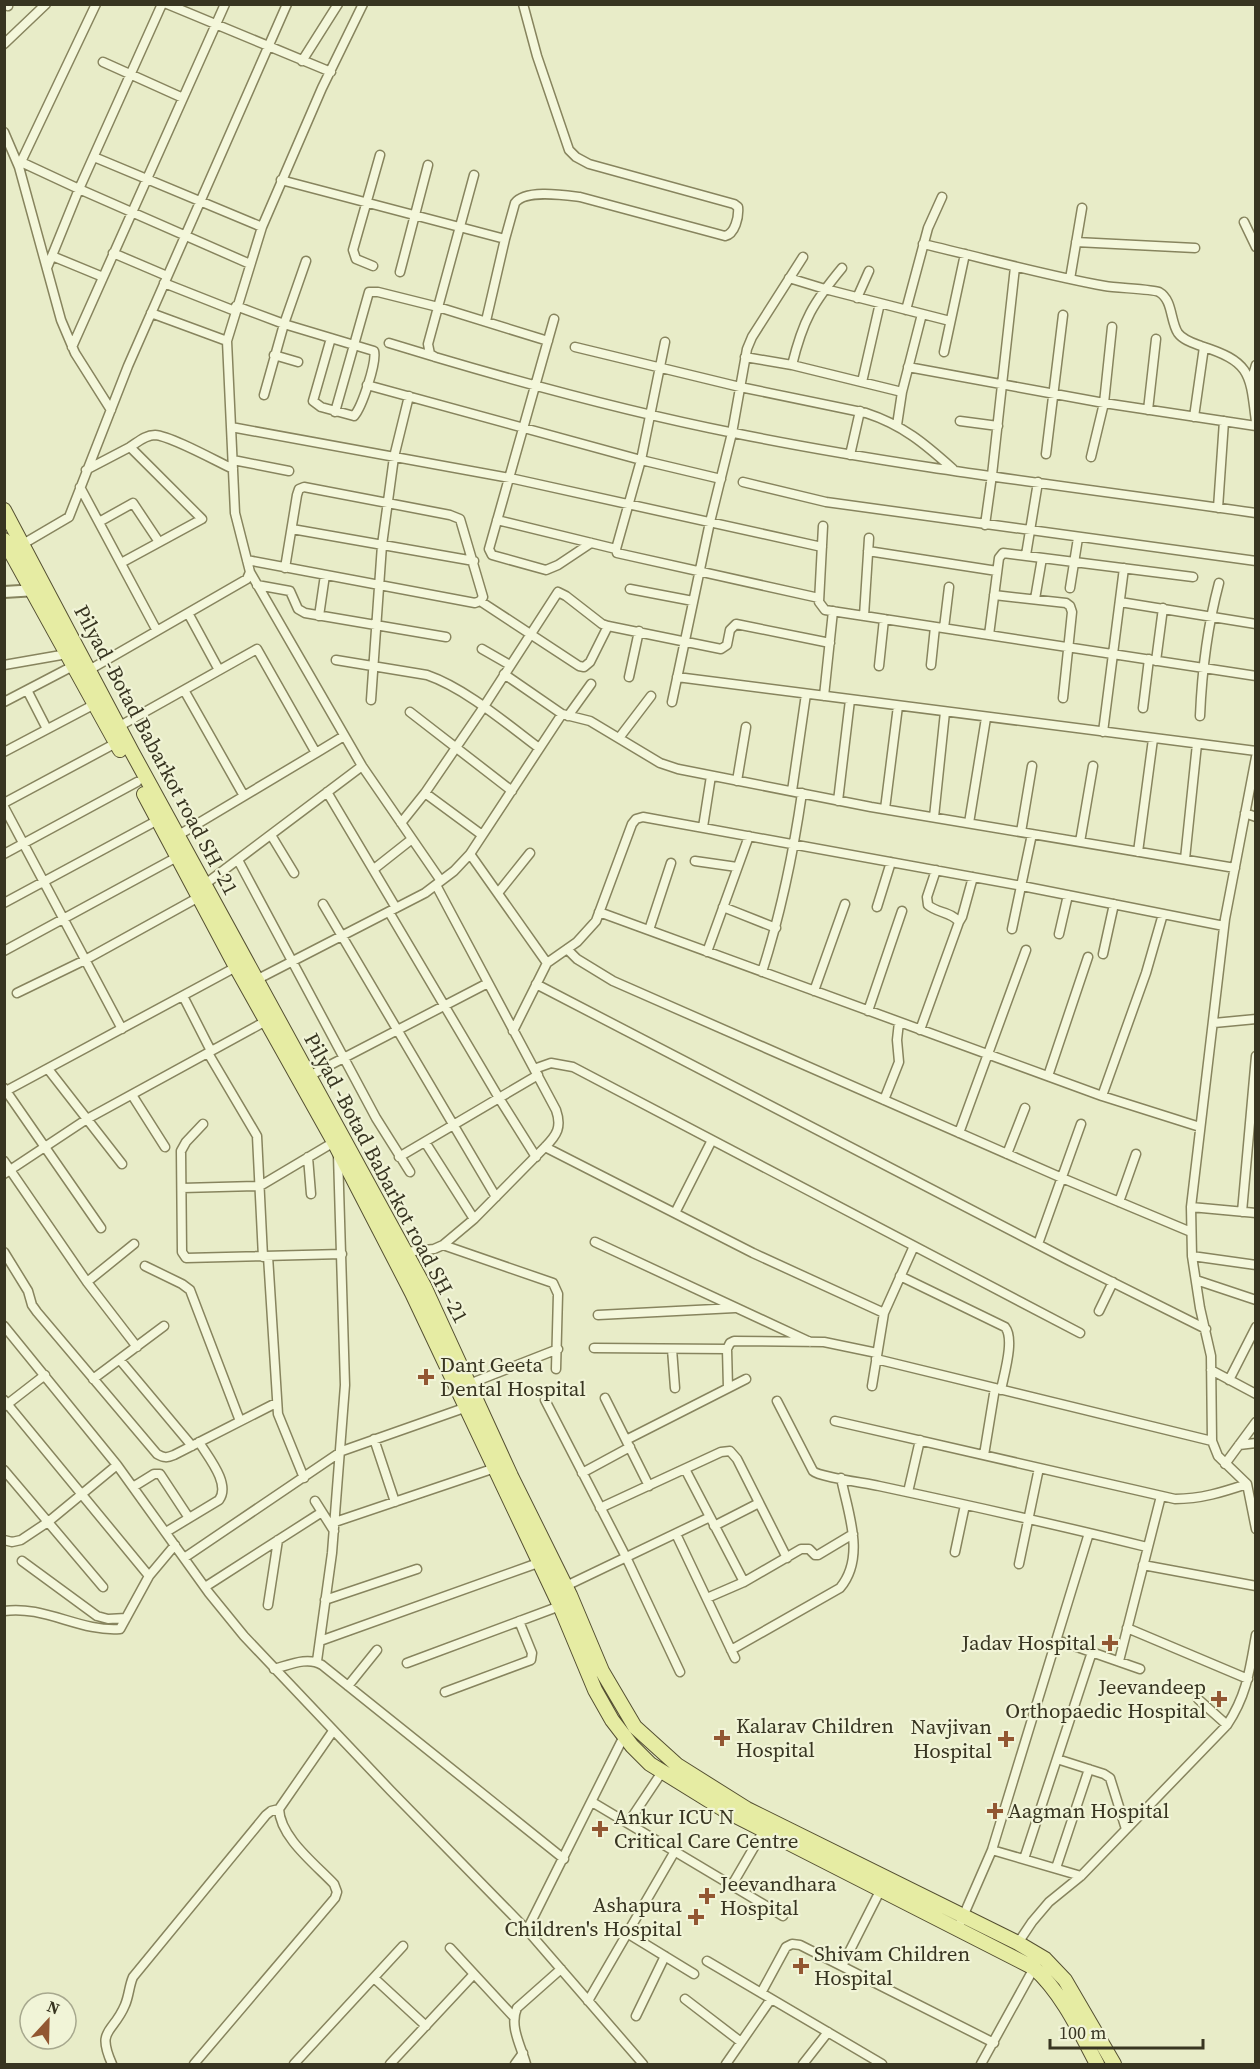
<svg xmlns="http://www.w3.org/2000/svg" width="1260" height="2069" font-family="'Source Serif 4',serif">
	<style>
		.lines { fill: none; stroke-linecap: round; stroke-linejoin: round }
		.minor-casing { stroke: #87845e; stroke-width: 11 }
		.tertiary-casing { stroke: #87845e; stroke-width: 14 }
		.primary-casing { stroke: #555032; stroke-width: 16 }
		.minor { stroke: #f4f7db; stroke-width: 8 }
		.tertiary { stroke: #f4f7db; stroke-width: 10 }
		.primary { stroke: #e6eca3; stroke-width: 14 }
		.poi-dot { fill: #925732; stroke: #f1f4d7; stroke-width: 2 }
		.labels { text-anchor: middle; stroke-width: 4.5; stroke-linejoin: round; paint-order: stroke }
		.street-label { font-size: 21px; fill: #383521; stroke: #f1f4d7 }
		.poi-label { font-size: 21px; fill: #383521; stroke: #f1f4d7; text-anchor: start }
	</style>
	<rect width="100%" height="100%" fill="#e8ecc8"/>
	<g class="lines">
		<!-- minor casing -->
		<g class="minor-casing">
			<path id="minor" d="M7 4 8 6
				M167 4 331 72
				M4 44 46 4
				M302 61 338 4
				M103 62 183 98
				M4 132 19 167 61 320 75 353 111 410
				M94 157 262 227
				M21 162 79 189 250 264
				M20 164 96 4
				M474 175 428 344 430 354 435 357C533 386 633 413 734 433 906 468 1082 488 1256 513
				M281 180 505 239 486 321
				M1244 222 1256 247
				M505 239 515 203C525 189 564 195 580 197L725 236C735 234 739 217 738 207L734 204 589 164 576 157 569 150 537 56 523 4
				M1076 242 1195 248
				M923 244C984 258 1044 275 1105 286 1116 288 1153 289 1159 292 1173 300 1170 321 1178 333 1183 340 1193 343 1201 346 1251 362 1250 373 1256 422
				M113 253 167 276
				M52 256 103 277
				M373 266 356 259 353 250 380 155
				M47 268 79 189 162 4
				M400 272 428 165
				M789 278 825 289 950 321
				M1070 279 1082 208
				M164 283 235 311
				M857 298 869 271
				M236 306 284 324 374 351C377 362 362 407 354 416L321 407 313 401 331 338
				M906 310 928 228 942 197
				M151 313 227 341
				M554 319 489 549 492 555 546 570 558 565 591 543
				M665 342 641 460 616 549 617 553 819 598
				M389 343 432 356
				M72 347 225 4
				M575 347 740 387 866 413C903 425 925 444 953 469
				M944 352 965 254
				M274 355 298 362
				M745 357 792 365 902 392
				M792 365C803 320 813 303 842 268
				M908 367 1104 403 1256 426
				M862 382 880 303
				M1251 382 1256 365
				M367 385 641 460 721 479
				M264 395 284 324 306 261
				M1148 410 1156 339
				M335 412 369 292H378L438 307 548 341
				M1194 417 1204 347
				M960 421 998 426
				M897 425 902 392 922 314
				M231 427 510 478 822 547
				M130 447C138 442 145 435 155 435 171 436 216 461 233 469
				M1046 454 1063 315
				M850 455 860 411
				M1091 457 1104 403 1112 327
				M233 460 289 471
				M86 470 130 447 202 519 121 563
				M743 482 826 502 1256 561
				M80 487 157 631
				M1218 508 1224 421
				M497 520 616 549
				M99 522 133 503 159 542
				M985 525 992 475 1015 267
				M823 526 819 602 825 610 1256 676
				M292 529 474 561
				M23 544 69 517 128 366 287 4
				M868 551 997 571
				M1026 555 1038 482
				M247 560 475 603 480 601 483 597 460 519 450 515 304 487 299 489 297 495 285 568
				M250 572 362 766 441 881
				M257 585 290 591 298 609 305 613 446 637
				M1070 588 1078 538
				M630 589 693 601
				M994 595 1066 603 1070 606 1072 612 1063 698
				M1035 599 1042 558
				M480 601 579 666 584 667 590 662 608 626
				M1120 602 1256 624
				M188 613 219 670
				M319 616 325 575
				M864 616 869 538
				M944 628 949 587
				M989 635 999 558 1003 553 1193 577
				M482 649 510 665
				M336 660 427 675C465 688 507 724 539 748
				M1156 661 1163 608
				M4 665 67 654
				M931 665 935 627
				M879 666 884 619
				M89 670 247 579 250 572 249 568 235 513 227 341 262 227 322 88 363 4
				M504 674 562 714 590 721 660 763 678 769 871 807 1235 868
				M629 677 639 631
				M677 677 1256 751
				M27 690 47 729
				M184 690 244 796
				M824 696 833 611
				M371 700 382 545 394 457 409 396
				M4 702 73 666
				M672 702 710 522 732 433 747 349 752 337 803 257
				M1143 708 1149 659
				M410 712 512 791
				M568 716 591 684
				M1200 716C1202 669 1207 628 1219 583
				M118 727 257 649 316 753 344 736
				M1103 732 1124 568
				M619 738 651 696
				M4 752 95 704
				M1256 757 1225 919 1191 1207 1192 1256 1200 1308 1211 1356 1212 1441 1218 1456 1247 1484 1256 1529
				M737 781 746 727
				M792 791 806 694
				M327 792 396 908
				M425 793 482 835
				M838 801 850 700
				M4 803 116 743
				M4 807 122 1029
				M885 809 898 706
				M1245 813 1256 817
				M934 817 945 712
				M401 823 425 793 483 708 558 592 566 596 602 624 608 626 721 649 727 645 730 630 736 624 830 643
				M969 823 986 718
				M703 827 711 776
				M1021 832 1032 766
				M271 835 294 873
				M177 836 316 753
				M1080 842 1093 766
				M1138 852 1153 739
				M4 854 137 782
				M470 854 547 963
				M1185 859 1197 744
				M238 860 376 1118 410 1172
				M695 861 737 867
				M374 869 412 839
				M204 885 362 766
				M498 893 530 853
				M4 903 158 820
				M323 904 496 1197
				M723 907 776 928
				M877 907 891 862
				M389 912 499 1098 536 1157
				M599 912 1102 1096 1200 1127
				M959 922 962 917 973 877
				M1012 929 1032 834
				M649 930 671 863
				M1059 934 1068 895
				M567 949 577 959 613 981 1062 1178 1191 1232
				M4 951 177 857
				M707 952 749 836
				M1103 954 1114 904
				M762 972C781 913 793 855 802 793
				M256 980 425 893 454 871 470 854 562 714
				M536 984 1070 1261 1206 1329
				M814 991 845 904
				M17 993 85 960 199 897
				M183 996 211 1051
				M868 1011 902 911
				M1214 1023 1256 1019
				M920 1030 959 922C952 912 937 913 928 905L927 897 936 870
				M513 1031 547 963 577 942 596 921 632 824 636 819 643 817 1022 886 1224 926
				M208 1053 257 1136 263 1257
				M48 1069 122 1164
				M534 1069 551 1063 573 1067 1080 1333
				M309 1076 488 983
				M1048 1076 1088 957
				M4 1088 101 1228
				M4 1092 236 967
				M132 1095 165 1147
				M1102 1096 1146 973 1163 914
				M884 1100 899 1062 897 1040 899 1022
				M203 1124 186 1142 181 1151 182 1252 186 1258 342 1254
				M959 1133 1026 950
				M425 1142 474 1219
				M545 1147 753 1253 884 1313
				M1007 1154 1025 1108
				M308 1157 311 1194
				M399 1157 538 1075
				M4 1161 87 1282 137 1347
				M4 1174 87 1119 266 1021
				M182 1188 260 1186 334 1142
				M1119 1202 1136 1154
				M1191 1207 1256 1213
				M1242 1212 1256 1056
				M675 1213 712 1140
				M595 1242 810 1342
				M1038 1244 1081 1124
				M443 1245 553 1283 558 1294 556 1369
				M4 1252 28 1291 32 1305 37 1312 157 1454C164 1458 167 1458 174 1455L276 1403
				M405 1252 434 1249 443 1245 474 1219 545 1147C557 1135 562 1127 556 1110L436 885
				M268 1256 278 1414 304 1478
				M1192 1256 1256 1265
				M145 1266 182 1284 190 1290 240 1421
				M900 1276 1005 1327C1015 1339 1004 1374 1001 1390
				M1196 1280 1256 1300
				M87 1282 134 1244
				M1099 1311 1113 1282
				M598 1315 735 1308
				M4 1326 117 1465 209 1593 244 1636 391 1791 527 1930 643 2064
				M594 1348 727 1349
				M672 1349 675 1388
				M876 1359 1212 1441
				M120 1360 192 1446
				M1211 1370 1256 1394
				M93 1379 164 1326
				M1229 1380 1256 1327
				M469 1384 558 1349
				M872 1386 884 1313 914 1246
				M728 1388 727 1349 730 1343 734 1341 824 1342 877 1353
				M605 1398 649 1486
				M4 1400 149 1576
				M545 1400 626 1557 680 1672
				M777 1401 813 1471C819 1477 866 1483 879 1486 968 1505 1058 1525 1147 1547
				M5 1406 45 1375
				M835 1421 1175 1499C1201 1499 1223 1492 1247 1484
				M374 1439 395 1502
				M626 1440 746 1379
				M1239 1445 1256 1443
				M984 1455 995 1388
				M1225 1464 1256 1422
				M685 1469 744 1582
				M4 1470 103 1587
				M582 1473 630 1447
				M133 1487 154 1474H160L189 1518
				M908 1492 920 1440
				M315 1501 334 1531
				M600 1508 721 1452 730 1451 737 1459 787 1558
				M335 1522 495 1468
				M714 1526 759 1503
				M166 1532 219 1500C231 1484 208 1457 199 1442
				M676 1534 735 1658
				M4 1540 12 1542 21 1540 48 1522 117 1465
				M955 1552 965 1505
				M184 1558 342 1451 467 1407
				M22 1561 97 1616 108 1619 126 1618
				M1019 1564 1039 1468
				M1143 1565 1256 1586
				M566 1586 710 1517
				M205 1587 322 1512
				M707 1598 744 1582 801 1549H809L815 1555H818L853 1534
				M325 1600 417 1569
				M268 1605 278 1540
				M4 1611C44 1605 80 1632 120 1629L149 1576 175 1545
				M1127 1628 1248 1679
				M1057 1640 1140 1669
				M320 1641 538 1563
				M731 1650 840 1588C866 1557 848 1513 841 1478
				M317 1661 332 1553 345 1385 338 1155
				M1119 1661 1161 1496
				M407 1663 560 1606
				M274 1669C289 1665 308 1656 322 1665L564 1859
				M348 1686 377 1650
				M445 1692 531 1660 532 1653 519 1621
				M1198 1699 1227 1725
				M1057 1759 1104 1774 1110 1778 1126 1829
				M592 1802 783 1916
				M628 1823 662 1772
				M992 1850 1081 1876
				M1024 1859 1092 1652
				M1056 1868 1089 1769
				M732 1885 764 1830
				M958 1928 992 1850 1089 1533
				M527 1930 624 1736
				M627 1933 694 1974
				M1018 1943 1032 1922 1049 1902 1081 1876 1227 1725C1247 1695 1250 1669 1256 1635
				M450 1948 513 2016
				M707 1961 882 2064
				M842 1966 881 1889
				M374 1978 426 2026
				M761 1993 786 1947 792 1944 800 1945 994 2043
				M685 1999 741 2042
				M588 2001 675 1851
				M636 2016 665 1956
				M112 2064C96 2028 113 2034 125 2005 129 1996 129 1986 133 1977L266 1815 271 1811 279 1809
				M194 2064 335 1898 337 1892 334 1884C315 1864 280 1837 279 1809L333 1731
				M294 2064 403 1946
				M390 2064 474 1974
				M515 2064 523 2053
				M526 2064C521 2046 509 2026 517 2008L561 1969
				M726 2064 771 1999
				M803 2064 828 2032
				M981 2064 1034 1968"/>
		</g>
		<!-- tertiary casing -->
		<g class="tertiary-casing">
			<path id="tertiary" d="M4 592 37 590"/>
		</g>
		<!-- primary casing -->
		<g class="primary-casing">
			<path id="primary" d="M4 510 132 752 424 1286 511 1476 570 1595 602 1671 635 1727 677 1765 747 1809 1018 1943 1045 1959 1065 1980 1114 2064
				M4 540 120 750
				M144 794 236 967 334 1142 412 1293 560 1606 595 1690 612 1720 632 1746 650 1764 726 1811 1034 1968C1062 1993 1080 2032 1097 2064"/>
		</g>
		<!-- minor -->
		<use href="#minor" class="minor"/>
		<!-- tertiary -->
		<use href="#tertiary" class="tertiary"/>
		<!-- primary -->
		<use href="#primary" class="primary"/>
	</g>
	<!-- markers -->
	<g class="poi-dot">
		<path d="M423 1368h6v6h6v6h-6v6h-6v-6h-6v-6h6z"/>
		<path d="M1107 1634h6v6h6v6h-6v6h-6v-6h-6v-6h6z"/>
		<path d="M1216 1690h6v6h6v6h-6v6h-6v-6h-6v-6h6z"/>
		<path d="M719 1729h6v6h6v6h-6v6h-6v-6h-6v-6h6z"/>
		<path d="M1003 1730h6v6h6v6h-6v6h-6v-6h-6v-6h6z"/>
		<path d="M992 1802h6v6h6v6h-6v6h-6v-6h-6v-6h6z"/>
		<path d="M597 1820h6v6h6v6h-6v6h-6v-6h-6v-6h6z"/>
		<path d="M704 1887h6v6h6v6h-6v6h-6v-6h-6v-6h6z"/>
		<path d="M693 1908h6v6h6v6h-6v6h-6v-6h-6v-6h6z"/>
		<path d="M798 1957h6v6h6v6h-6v6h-6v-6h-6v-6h6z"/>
	</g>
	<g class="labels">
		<!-- street labels -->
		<g class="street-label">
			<text transform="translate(156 750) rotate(62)" y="7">Pilyad -Botad Babarkot road SH -21</text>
			<text transform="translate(386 1178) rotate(62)" y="7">Pilyad -Botad Babarkot road SH -21</text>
		</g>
		<!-- poi labels -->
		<g class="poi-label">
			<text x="440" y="1372">Dant Geeta<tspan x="440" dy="24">Dental Hospital</tspan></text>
			<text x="1096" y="1650" text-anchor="end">Jadav Hospital</text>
			<text x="1206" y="1694" text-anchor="end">Jeevandeep<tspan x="1206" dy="24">Orthopaedic Hospital</tspan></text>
			<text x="736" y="1733">Kalarav Children<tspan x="736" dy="24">Hospital</tspan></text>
			<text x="992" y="1734" text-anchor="end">Navjivan<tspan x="992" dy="24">Hospital</tspan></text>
			<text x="1008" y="1818">Aagman Hospital</text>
			<text x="614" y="1824">Ankur ICU N<tspan x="614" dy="24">Critical Care Centre</tspan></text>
			<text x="720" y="1891">Jeevandhara<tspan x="720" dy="24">Hospital</tspan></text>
			<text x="682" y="1912" text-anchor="end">Ashapura<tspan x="682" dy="24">Children's Hospital</tspan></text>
			<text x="814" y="1961">Shivam Children<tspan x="814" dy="24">Hospital</tspan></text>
		</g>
	</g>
	<!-- border -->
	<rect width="1260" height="2069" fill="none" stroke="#383521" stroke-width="12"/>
	<!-- north arrow -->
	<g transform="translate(48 2021) rotate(22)"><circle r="28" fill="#f1f4d7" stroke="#a7a88e" stroke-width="1.5"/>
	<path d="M0-4.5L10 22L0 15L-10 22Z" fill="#925732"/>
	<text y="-9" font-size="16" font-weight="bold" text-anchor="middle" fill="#383521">N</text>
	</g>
	<!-- scale -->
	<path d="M1050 2039v9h153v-9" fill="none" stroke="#383521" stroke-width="3"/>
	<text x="1059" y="2039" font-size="18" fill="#383521" stroke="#f1f4d7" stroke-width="4.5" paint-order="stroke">100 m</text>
</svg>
